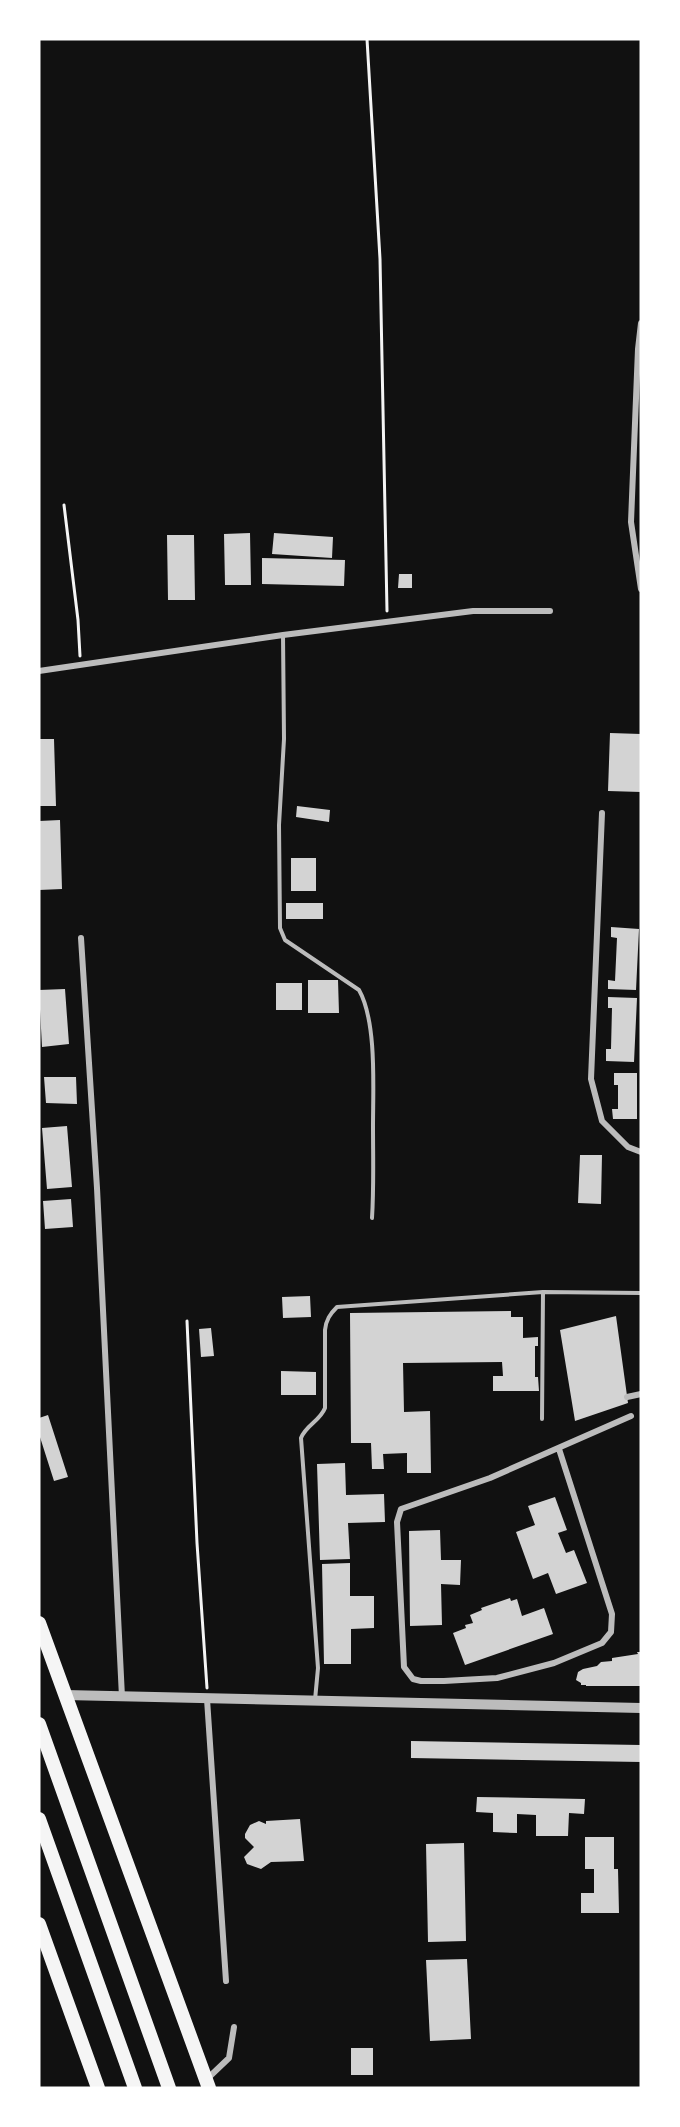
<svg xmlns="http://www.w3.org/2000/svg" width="680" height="2127" font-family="'PT Sans',sans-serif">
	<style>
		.building { fill: #d3d3d3 }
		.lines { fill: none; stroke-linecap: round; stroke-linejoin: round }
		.path { stroke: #f5f5f5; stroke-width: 3 }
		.service { stroke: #bcbcbc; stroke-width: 4 }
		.minor { stroke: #bcbcbc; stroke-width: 6 }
		.tertiary { stroke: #bcbcbc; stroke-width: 10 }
		.primary { stroke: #f5f5f5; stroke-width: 14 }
		.trunk { stroke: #f5f5f5; stroke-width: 14 }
	</style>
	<rect width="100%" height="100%" fill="#111"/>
	<!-- building -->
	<path class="building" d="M250 533 251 585H225L224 534Z
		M274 533 333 537 332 558 272 554Z
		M167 535H194L195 600H168Z
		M262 558 345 560 344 586 262 584Z
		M399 574H412V588H398Z
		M610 733 641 734V792L608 791Z
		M39 739H54L56 806H39Z
		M297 806 330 810 329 822 296 817Z
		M60 820 62 889 39 890V821Z
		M291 858H316V891H291Z
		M286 903H323V919H286Z
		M611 927 639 929 636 990 608 989V980L615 981 617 938 611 937Z
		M308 980H338L339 1013H308Z
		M276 983H302V1010H276Z
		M65 989 69 1044 42 1047 39 990Z
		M608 997 637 998 634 1062 606 1061V1049H611L612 1008H608Z
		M614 1073H637V1119H613L612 1109H618V1085H614Z
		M44 1077H76L77 1104 46 1103Z
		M67 1126 72 1187 47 1189 42 1128Z
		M580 1155H602L601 1204 578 1203Z
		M71 1199 73 1227 45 1229 43 1201Z
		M310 1296 311 1317 283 1318 282 1297Z
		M511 1311V1317H523V1338L538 1337V1346H535V1377H538L539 1391H493V1376H503L502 1362 403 1363 404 1412 430 1411 431 1473H407V1453L383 1454 384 1469H372L371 1443H351L350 1313Z
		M616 1316 628 1403 575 1421 560 1330Z
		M211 1328 214 1356 201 1357 199 1329Z
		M281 1371 316 1372V1395H281Z
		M48 1415 68 1477 54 1481 39 1434V1418Z
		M345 1463 346 1495 384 1494 385 1522 348 1523 350 1559 320 1560 317 1464Z
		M555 1497 567 1530 558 1533 566 1553 574 1550 587 1583 556 1594 548 1573 533 1579 516 1532 535 1525 528 1506Z
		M440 1530 441 1560H461L460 1585 441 1584 442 1625 410 1626 409 1531Z
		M350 1563V1596H374V1628L351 1629V1664H324L322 1564Z
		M510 1598 511 1601 517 1599 522 1616 544 1608 553 1634 465 1665 453 1633 466 1628 465 1625 473 1623 470 1615 482 1610 481 1608Z
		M637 1652H641V1686H586V1685H581V1683L576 1680 578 1672 583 1669 597 1666 601 1662 612 1661V1658L638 1654Z
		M411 1741 641 1745V1762L411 1758Z
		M477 1797 585 1799 584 1814 569 1813 568 1836H536V1815L517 1814V1833L493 1832V1813L476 1812Z
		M300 1819 304 1861 271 1862 261 1869 247 1864 244 1857 254 1847 245 1838V1834L250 1825 259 1821 266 1824V1821Z
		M585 1837H614V1869H618L619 1913H581V1893H594V1869H585Z
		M464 1843 466 1941 428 1942 426 1844Z
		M467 1959 471 2039 430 2041 426 1960Z
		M351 2048H373V2075H351Z"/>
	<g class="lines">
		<!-- path -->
		<path class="path" d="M367 39 380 259 387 611
			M64 505 78 620 80 656
			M187 1321 197 1543 207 1688"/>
		<!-- service -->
		<path class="service" d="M283 635 284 739 279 825 280 928 285 940 359 990C377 1022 373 1088 373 1126 373 1157 374 1187 372 1218
			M542 1419 543 1292
			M315 1700 318 1668 301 1438C306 1425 320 1421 325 1408V1330C326 1320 330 1314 337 1307L543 1292 641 1293"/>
		<!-- minor -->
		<path class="minor" d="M641 323 638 349 631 522 641 589
			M39 671 283 635 473 611H550
			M602 813 591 1079 602 1121 628 1147 641 1152
			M81 938 97 1188 122 1697
			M627 1397 641 1394
			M559 1449 612 1614 611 1632 602 1643 554 1663 497 1678 444 1681H421L413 1679 404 1667 397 1522 401 1509 490 1478 631 1416
			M207 1699 226 1981
			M207 2079 229 2058 234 2027"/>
		<!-- tertiary -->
		<path class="tertiary" d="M65 1695 641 1708"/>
		<!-- primary -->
		<path class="primary" d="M39 1623 209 2088
			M39 1924 98 2088"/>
		<!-- trunk -->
		<path class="trunk" d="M39 1724 169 2088
			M39 1819 135 2088"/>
	</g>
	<!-- border -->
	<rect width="680" height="2127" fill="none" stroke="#ffffff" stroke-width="81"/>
</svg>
